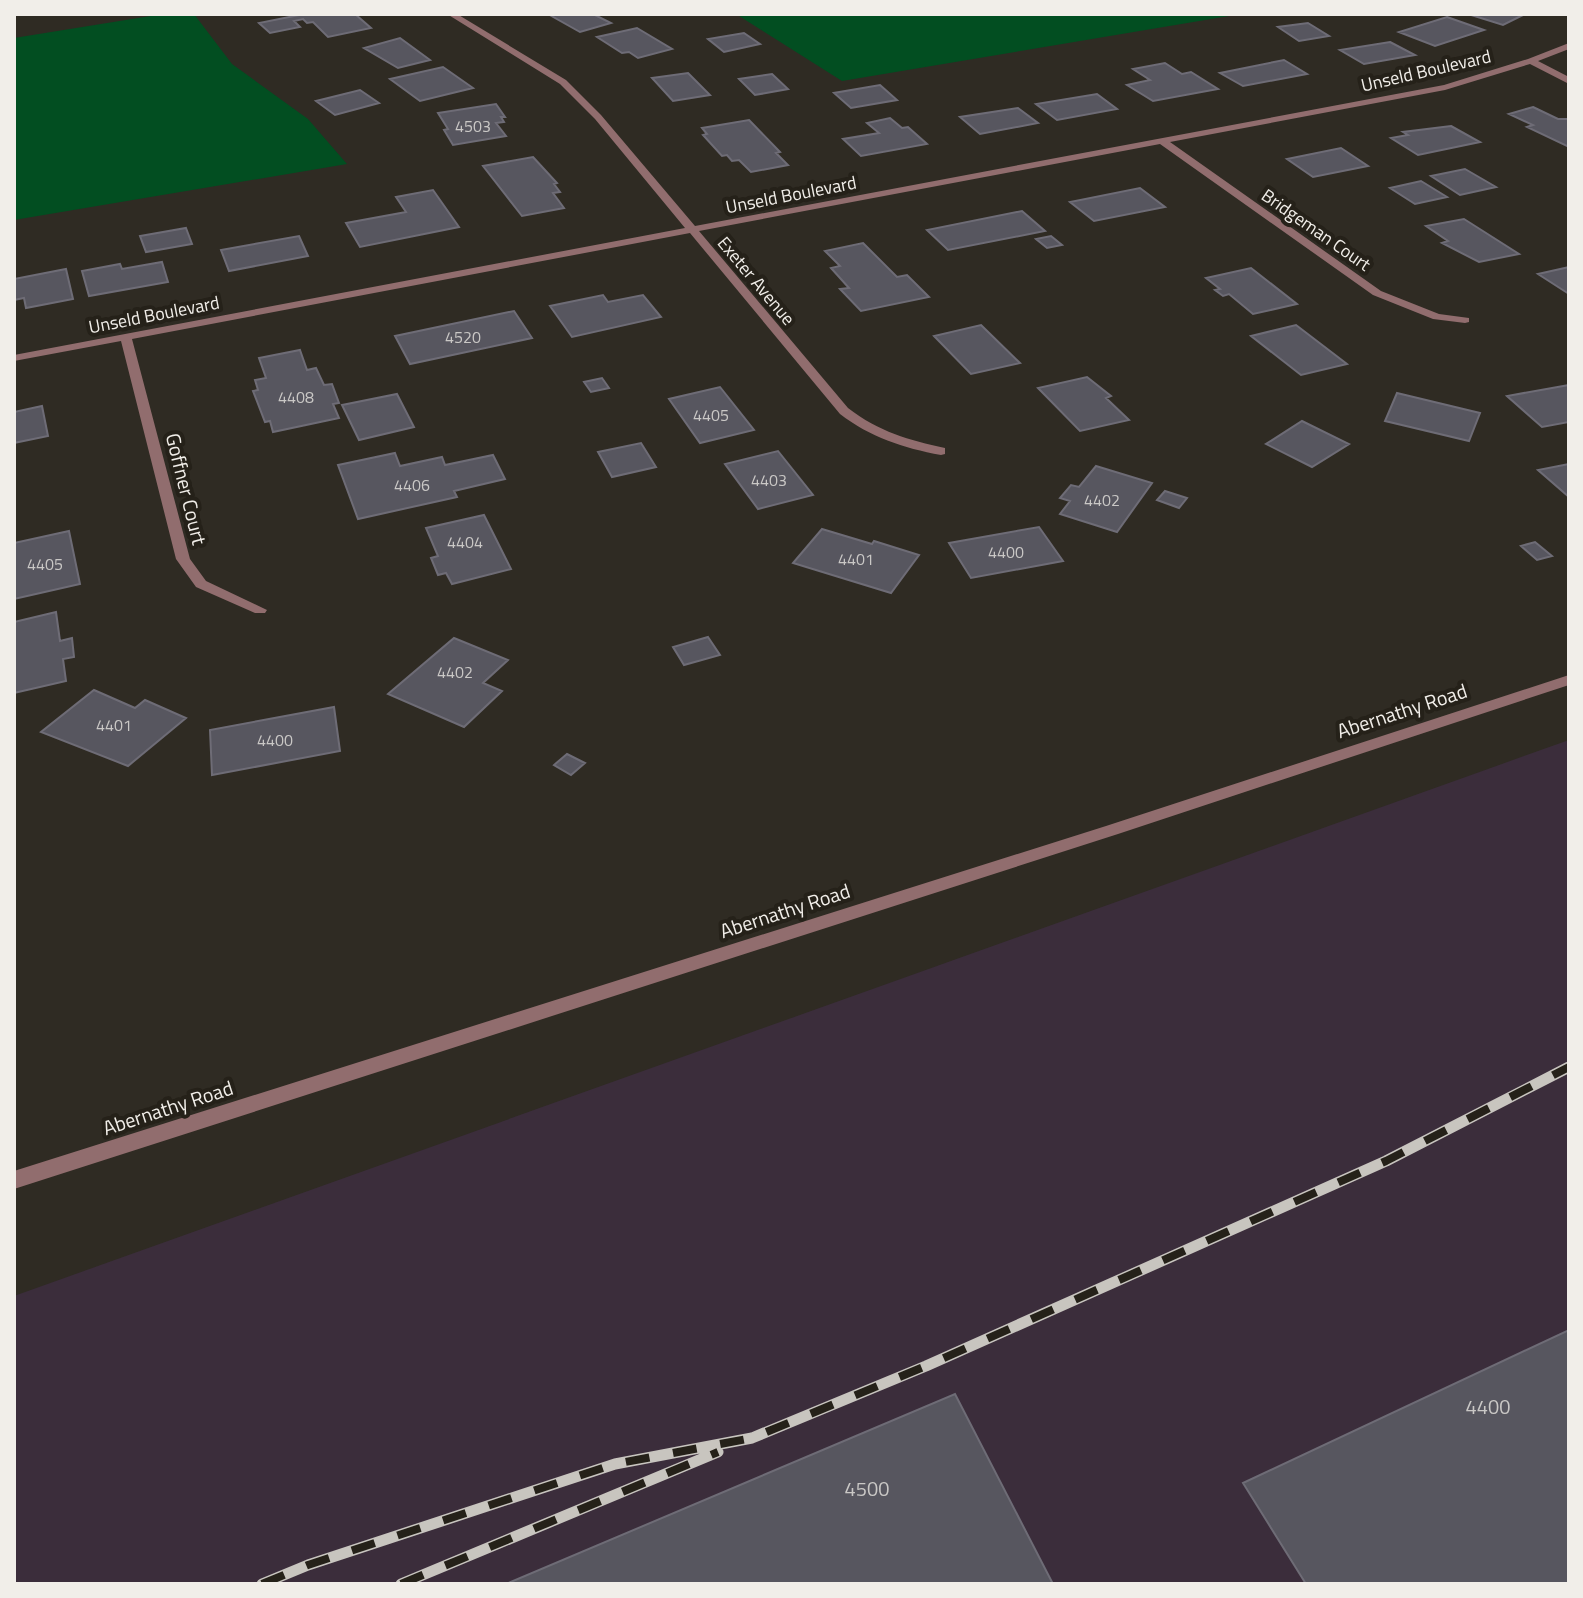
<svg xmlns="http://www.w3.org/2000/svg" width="1583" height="1598" font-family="'Titillium Web',sans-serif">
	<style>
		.industrial { fill: #3b2d3b }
		.green { fill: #024e21 }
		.building { fill: #57565f; stroke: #6e6c76; stroke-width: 2 }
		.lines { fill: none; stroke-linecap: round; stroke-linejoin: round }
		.minor { fill: #916d6e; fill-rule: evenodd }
		.rail-casing { stroke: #c8c5bf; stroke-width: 11 }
		.rail { stroke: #252119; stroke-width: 8; stroke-dasharray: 24; stroke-linecap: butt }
		.labels { text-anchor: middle; stroke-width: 8; stroke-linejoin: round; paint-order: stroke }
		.number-label { font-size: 16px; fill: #cac8c6 }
		.far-street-label { font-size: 18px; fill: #f1eee9; stroke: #252119 }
		.street-label { font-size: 20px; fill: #f1eee9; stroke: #252119 }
		.near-number-label { font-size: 20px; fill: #cac8c6 }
	</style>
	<rect width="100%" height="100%" fill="#2f2b23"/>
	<!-- industrial -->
	<path class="industrial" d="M1569 740V1584H14V1296Z"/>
	<!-- green -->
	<path class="green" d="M163 14H194L232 64 308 119 347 164 14 220V38Z
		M736 14H1241L842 81Z"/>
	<!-- building -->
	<path class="building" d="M304 14H355L371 28 328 37 313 22 307 23 303 19 294 21 300 27 270 33 259 23Z
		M548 14H593L611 23 580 32Z
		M1468 14H1525L1503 25Z
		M1447 17 1484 30 1435 46 1399 32Z
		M1308 23 1329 36 1299 41 1278 27Z
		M637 28 672 49 638 58 629 52 622 53 597 37Z
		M744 33 760 44 724 52 708 39Z
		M400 38 430 60 398 68 364 48Z
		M1390 42 1415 55 1364 64 1340 50Z
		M1284 60 1307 74 1243 86 1220 73Z
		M1165 63 1182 74 1191 72 1218 89 1153 101 1127 85 1150 80 1133 69Z
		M443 67 473 88 420 101 390 79Z
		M688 73 710 95 673 101 652 78Z
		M772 74 788 89 755 95 739 79Z
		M880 85 897 100 851 108 834 93Z
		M360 90 379 103 335 115 316 101Z
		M1097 94 1117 109 1057 120 1036 104Z
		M496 104 505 117H501L504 122 496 123 506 136 453 145 444 130 448 129 438 113Z
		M1533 107 1558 119H1569V147L1527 127 1533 125 1509 114Z
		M1018 108 1038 123 980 134 960 117Z
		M890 118 902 128 908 127 927 144 861 156 843 139 879 133 867 123Z
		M749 120 780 152 776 153 788 165 751 172 739 160 732 161 727 155 722 156 703 135 707 134 702 128Z
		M1451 126 1480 142 1418 155 1391 138 1408 135 1403 132Z
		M1341 148 1368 166 1313 177 1287 159Z
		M533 157 557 183 554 184 560 192 553 193 564 208 522 216 483 166Z
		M1465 169 1496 187 1460 195 1431 176Z
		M1421 181 1447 197 1415 204 1390 188Z
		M1140 188 1165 207 1094 221 1070 202Z
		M433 190 459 227 360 247 346 223 406 212 396 197Z
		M1022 211 1045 231 948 250 927 230Z
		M1464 219 1519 254 1479 262 1442 243 1448 241 1426 226Z
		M186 228 192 244 146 252 140 236Z
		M299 236 308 256 229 271 221 250Z
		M1051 236 1062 245 1047 248 1036 239Z
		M863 243 897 277 907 275 929 297 861 311 840 289 849 288 831 268 840 266 825 251Z
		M162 262 168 282 89 296 82 271 120 264 122 269Z
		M1569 267V294L1538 274Z
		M1251 268 1297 304 1253 314 1229 294 1223 296 1215 290 1220 289 1206 278Z
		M66 269 73 299 26 308 24 298 14 300V279Z
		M603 295 608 302 643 295 661 317 572 337 550 306Z
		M514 311 532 338 410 364 395 336Z
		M981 325 1020 363 971 374 934 336Z
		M1296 325 1347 364 1301 375 1251 336Z
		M300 350 307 370 316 368 324 385 332 384 339 403 333 404 339 418 273 432 270 421 265 422 253 391 258 390 255 380 266 378 259 358Z
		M1087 377 1111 396 1106 398 1129 420 1080 431 1038 388Z
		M602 378 609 388 591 392 584 382Z
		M1569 385V422L1542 427 1507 396Z
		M720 387 754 430 700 443 669 399Z
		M1397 393 1480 413 1469 441 1385 421Z
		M397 394 414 427 359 440 342 405Z
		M42 406 48 436 14 443V412Z
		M1302 421 1349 444 1312 467 1266 444Z
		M641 443 656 467 612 477 598 452Z
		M778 451 813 495 758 509 725 464Z
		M395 453 400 466 442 457 445 465 493 455 505 479 454 491 457 497 358 519 338 465Z
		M1569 464V497L1538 470Z
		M1096 466 1152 483 1117 532 1060 514 1070 501 1060 498 1071 485 1079 487Z
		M1165 491 1187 498 1179 508 1157 500Z
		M484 515 511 569 452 584 446 573 438 575 431 558 438 556 426 528Z
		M1039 527 1063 561 971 578 949 543Z
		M822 529 872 544 874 541 919 555 891 593 793 563Z
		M69 531 80 584 14 599V543Z
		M1535 542 1552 556 1537 560 1521 546Z
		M56 612 60 641 72 638 74 657 63 659 66 681 14 693V622Z
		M708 637 720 655 684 665 673 647Z
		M454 638 508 660 483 683 502 691 464 727 388 694Z
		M94 690 135 708 145 700 186 718 128 766 41 732Z
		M334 707 340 751 212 775 210 730Z
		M567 754 585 763 571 775 554 765Z
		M1569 1330V1584H1306L1243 1483Z
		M955 1394 1053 1584H506Z"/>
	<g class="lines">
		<!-- minor -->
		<path class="minor" d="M447 14H457L566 80 601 115 695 226 1444 85 1528 59 1569 43V49L1538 61 1569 77V84L1530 64 1445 90 1170 142 1381 291 1439 314 1469 318V322L1465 323 1433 319 1373 295 1160 144 699 231 848 408C879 432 909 440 945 448V454L941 455C903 448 870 437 840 414L690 233 132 339 190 559 206 581 267 610 265 613H255L196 587 176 559 121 341 14 361V355L685 228 595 119 560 84Z
			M1569 675V685L1118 834 14 1189V1171L1106 826Z"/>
		<!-- rail casing -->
		<g class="rail-casing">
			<path id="rail" d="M262 1584 308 1565 615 1464 752 1438 926 1366 1386 1161 1569 1067
				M401 1584 718 1452"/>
		</g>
		<!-- rail -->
		<use href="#rail" class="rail"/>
	</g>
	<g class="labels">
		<!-- number labels -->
		<g class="number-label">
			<text x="473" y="132">4503</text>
			<text x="463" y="343">4520</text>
			<text x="296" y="403">4408</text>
			<text x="711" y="421">4405</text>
			<text x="769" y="486">4403</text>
			<text x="412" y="491">4406</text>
			<text x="1102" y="506">4402</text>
			<text x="465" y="548">4404</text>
			<text x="1006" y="558">4400</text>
			<text x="856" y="565">4401</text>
			<text x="45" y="570">4405</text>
			<text x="455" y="678">4402</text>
			<text x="114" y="731">4401</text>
			<text x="275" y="746">4400</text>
		</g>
		<!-- far-street labels -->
		<g class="far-street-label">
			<text transform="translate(1426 71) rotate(-13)" y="6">Unseld Boulevard</text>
			<text transform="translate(791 195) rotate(-11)" y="6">Unseld Boulevard</text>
			<text transform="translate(1316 230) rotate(35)" y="6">Bridgeman Court</text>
			<text transform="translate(756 281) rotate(50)" y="6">Exeter Avenue</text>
			<text transform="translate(154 315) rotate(-11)" y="6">Unseld Boulevard</text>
		</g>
		<!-- street labels -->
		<g class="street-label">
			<text transform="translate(186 489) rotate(76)" y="7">Goffner Court</text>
			<text transform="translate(1402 711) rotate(-18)" y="7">Abernathy Road</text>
			<text transform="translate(785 911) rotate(-18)" y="7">Abernathy Road</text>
			<text transform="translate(168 1108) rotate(-18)" y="7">Abernathy Road</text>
		</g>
		<!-- near-number labels -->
		<g class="near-number-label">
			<text x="1488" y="1414">4400</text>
			<text x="867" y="1496">4500</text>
		</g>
	</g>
	<!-- border -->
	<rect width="1583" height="1598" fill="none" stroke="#f1eee9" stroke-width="32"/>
</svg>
